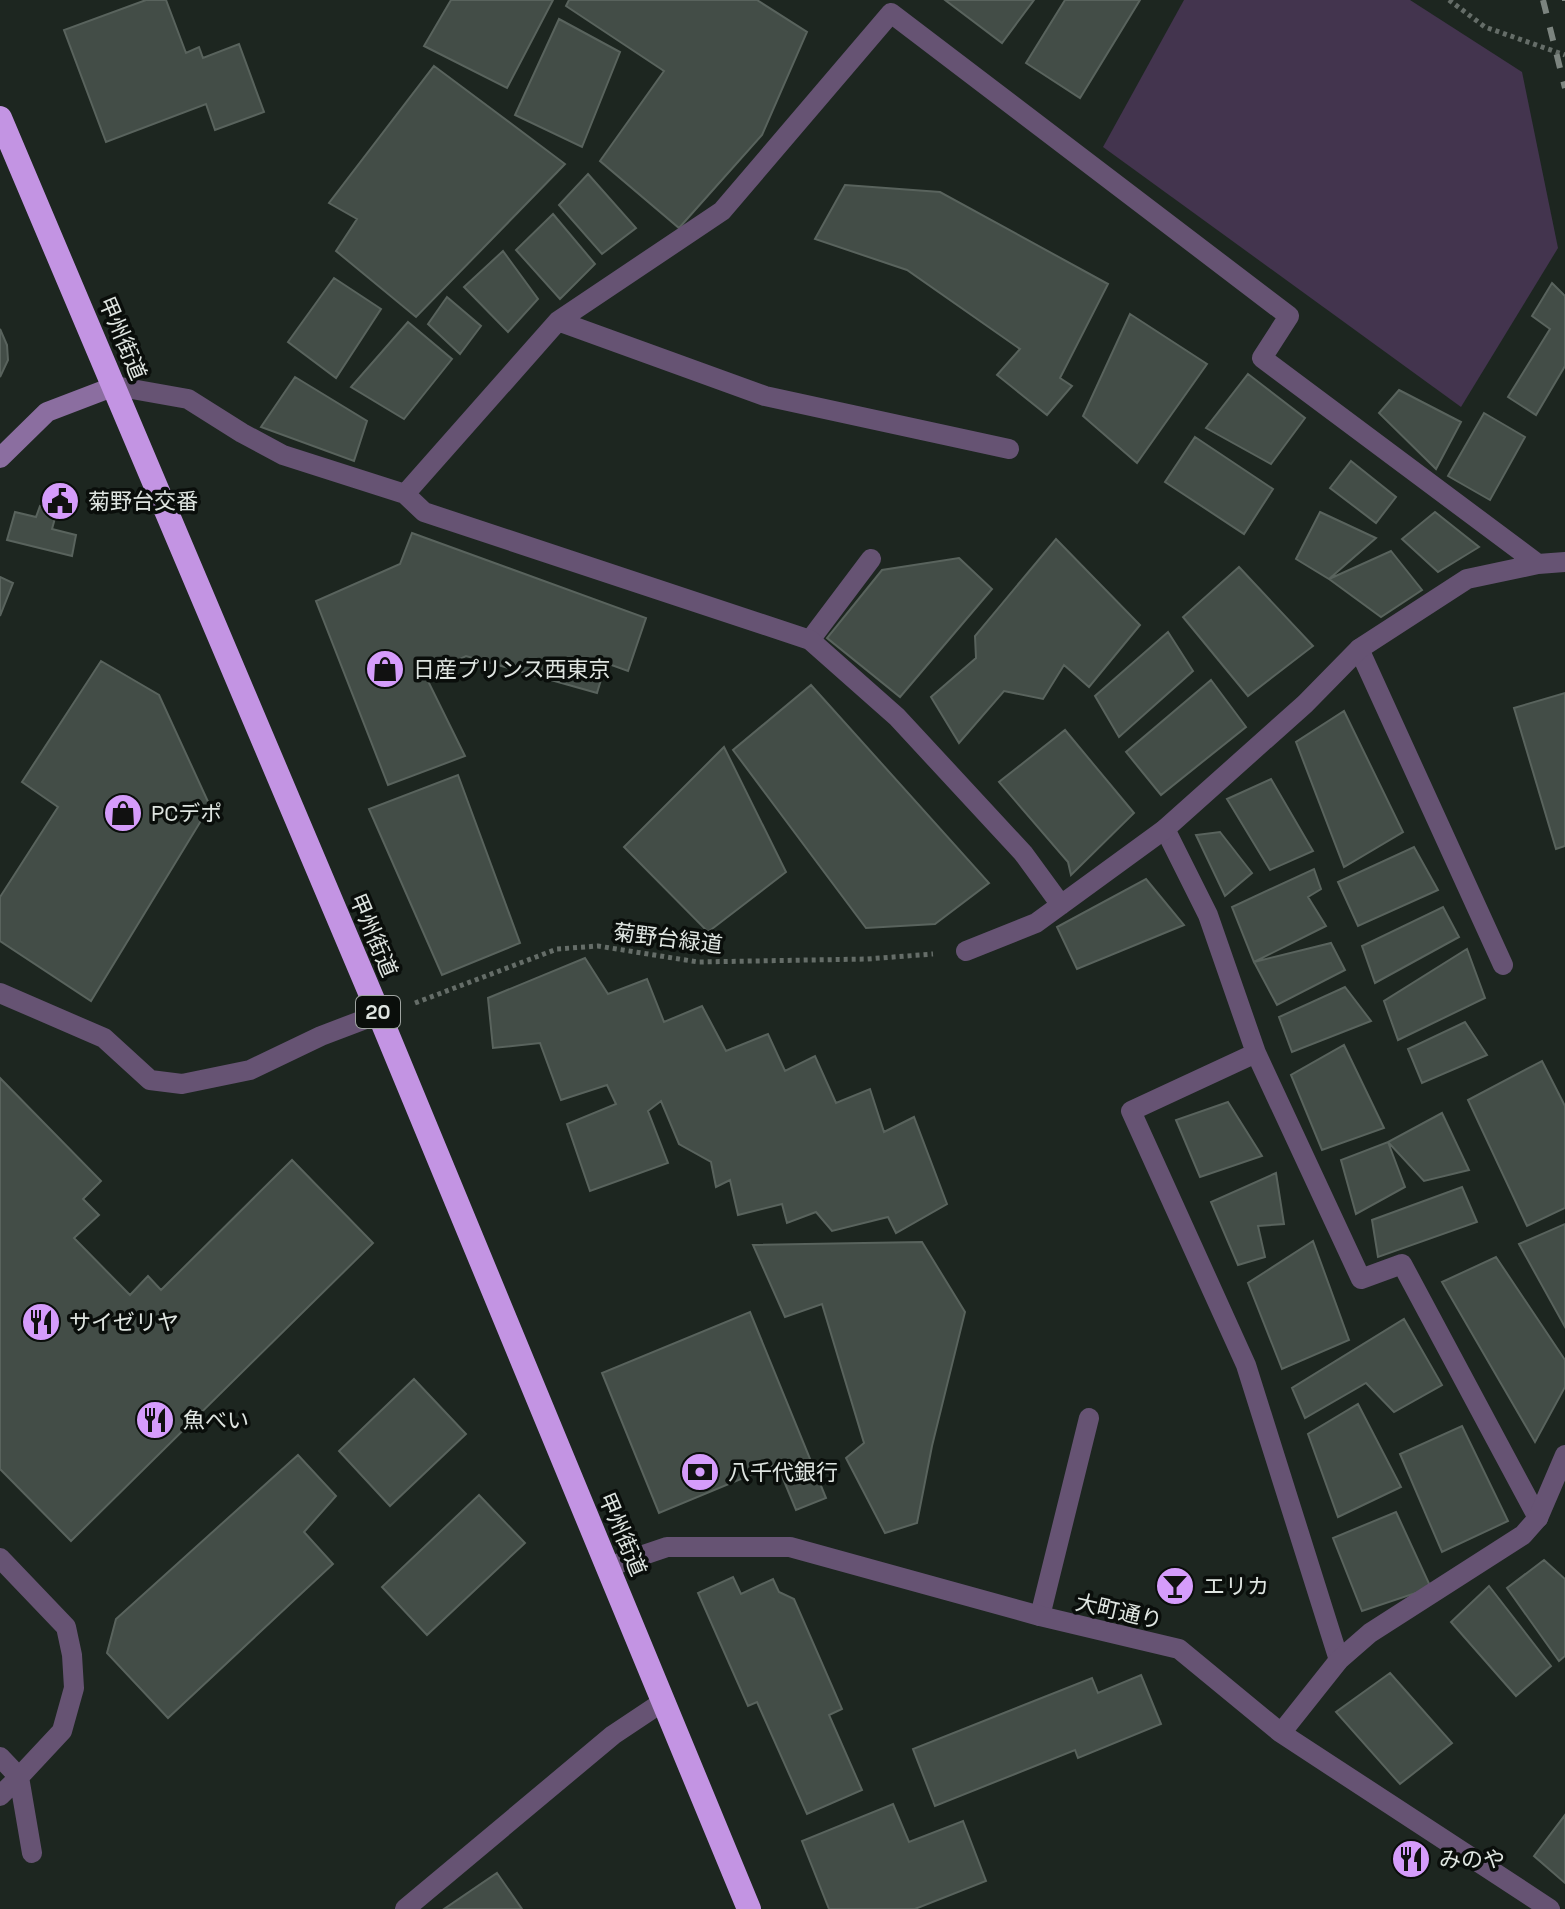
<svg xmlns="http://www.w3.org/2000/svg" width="1565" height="1909" font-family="'Space Grotesk','Noto Sans JP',sans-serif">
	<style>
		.green { fill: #43344e }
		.building { fill: #434d47; stroke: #59635d; stroke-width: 2 }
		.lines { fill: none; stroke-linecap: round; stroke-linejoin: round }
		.path { stroke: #656d68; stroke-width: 5; stroke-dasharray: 4 4; stroke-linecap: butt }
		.lane { stroke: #665373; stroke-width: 20 }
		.street { stroke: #665373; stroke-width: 20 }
		.secondary { stroke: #8b6ea0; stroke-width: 20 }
		.highway { stroke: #c394e3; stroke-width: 24 }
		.rail { stroke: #7c847f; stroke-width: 6; stroke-dasharray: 14 14; stroke-linecap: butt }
		.labels { text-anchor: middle; stroke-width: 7; stroke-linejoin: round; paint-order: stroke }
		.shield { fill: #0a0e0b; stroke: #9fa4a1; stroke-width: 2 }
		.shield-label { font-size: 20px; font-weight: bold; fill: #dfe5e1 }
		.street-label { font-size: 22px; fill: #dfe5e1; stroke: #0a0e0b }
		.poi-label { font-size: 22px; fill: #dfe5e1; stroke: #0a0e0b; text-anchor: start }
	</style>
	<rect width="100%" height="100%" fill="#1d2620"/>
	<!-- green -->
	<path class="green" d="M1184 0H1410L1522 72 1558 248 1461 407 1103 147Z"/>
	<!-- building -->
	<path class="building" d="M146 0H166L186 53 199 47 203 58 239 44 264 112 215 130 206 104 106 142 64 30Z
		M451 0H553L507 88 424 46Z
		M569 0H757L807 32 762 135 679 228 600 161 664 71 566 6Z
		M945 0H1034L1002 43Z
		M1065 0H1140L1080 98 1026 63Z
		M559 19 620 52 582 147 515 115Z
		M434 66 565 164 416 317 336 251 357 219 329 203Z
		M588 174 636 228 602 254 559 205Z
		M845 185 940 192 1108 284 1060 378 1072 386 1047 415 997 375 1020 349 907 270 815 239Z
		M553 214 595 264 560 299 516 250Z
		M503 251 538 299 508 332 464 287Z
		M334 278 381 309 336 378 288 342Z
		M1552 283 1565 296V366L1536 415 1508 397 1550 329 1532 316Z
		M447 297 481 326 460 354 428 324Z
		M1130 314 1207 364 1137 463 1083 416Z
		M408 322 452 359 404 419 351 387Z
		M0 329 7 345 8 360 0 377Z
		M1248 374 1305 418 1271 464 1206 428Z
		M295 377 367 421 354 461 261 427Z
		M1399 390 1461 422 1436 469 1379 413Z
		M1484 413 1525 437 1490 500 1448 476Z
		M1195 437 1273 489 1244 534 1165 482Z
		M1351 461 1396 497 1376 523 1330 488Z
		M40 506 57 511 52 529 76 535 72 556 7 540 15 512 36 517Z
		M1320 512 1376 538 1329 579 1296 559Z
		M1435 512 1479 547 1438 572 1402 539Z
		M412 533 646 618 628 671 606 663 597 693 466 656 425 675 465 756 388 785 316 601 400 564Z
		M1056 539 1140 625 1089 687 1064 665 1043 699 1004 691 959 743 931 697 976 658 975 636Z
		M1391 551 1422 590 1381 617 1329 579Z
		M959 558 992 589 900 697 827 638 882 570Z
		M1239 567 1313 646 1248 696 1183 617Z
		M0 577 13 583 0 616Z
		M1168 632 1193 671 1119 737 1095 696Z
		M101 661 159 695 210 806 91 1001 0 941V897L58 807 22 782Z
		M1211 680 1246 727 1161 795 1126 752Z
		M811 685 989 883 935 924 866 928 733 750Z
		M1565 693V846L1556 849 1514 708Z
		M1344 711 1403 832 1344 867 1296 742Z
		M1065 730 1134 813 1071 875 1068 862 999 782Z
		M724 747 786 872 708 932 624 847Z
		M458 775 520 943 442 975 369 809Z
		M1271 779 1313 851 1270 870 1227 799Z
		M1220 832 1252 873 1225 896 1196 835Z
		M1414 847 1438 890 1358 926 1338 882Z
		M1314 869 1321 889 1308 897 1326 926 1254 962 1232 907Z
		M1146 879 1184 925 1077 969 1057 927Z
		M1443 907 1459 937 1375 983 1362 946Z
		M1331 943 1345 970 1277 1005 1254 962Z
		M1467 949 1485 998 1398 1040 1384 1001Z
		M585 958 608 994 647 979 664 1022 702 1006 726 1051 768 1034 785 1071 815 1056 836 1103 870 1089 884 1132 914 1117 947 1204 896 1233 888 1217 832 1231 816 1212 787 1223 782 1204 738 1215 730 1180 716 1187 711 1162 679 1144 661 1101 648 1111 668 1163 590 1191 567 1124 616 1104 607 1085 561 1100 540 1043 493 1048 488 998Z
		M1345 987 1371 1021 1292 1052 1279 1017Z
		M1465 1022 1487 1055 1422 1083 1408 1049Z
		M1344 1045 1384 1128 1322 1150 1291 1075Z
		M1542 1061 1565 1106V1208L1527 1226 1468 1100Z
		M0 1078 101 1181 83 1199 99 1215 74 1238 130 1295 148 1276 161 1290 292 1160 373 1243 71 1541 0 1469Z
		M1228 1102 1262 1156 1200 1177 1176 1120Z
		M1442 1113 1469 1170 1424 1181 1388 1142Z
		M1388 1142 1405 1187 1356 1214 1341 1160Z
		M1276 1173 1284 1224 1258 1226 1265 1257 1238 1265 1211 1202Z
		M1462 1187 1477 1222 1378 1257 1372 1220Z
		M1565 1224V1327L1519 1244Z
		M1313 1241 1349 1340 1282 1369 1248 1283Z
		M922 1242 965 1312 932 1446 917 1523 885 1533 846 1458 864 1443 822 1304 785 1317 753 1245Z
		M1496 1257 1565 1360V1387L1535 1442 1442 1282Z
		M750 1312 826 1498 796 1510 777 1464 659 1513 602 1373Z
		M1404 1319 1442 1385 1394 1412 1366 1383 1305 1418 1292 1388Z
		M414 1379 466 1434 390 1506 339 1451Z
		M1358 1404 1401 1487 1338 1517 1308 1434Z
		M1462 1426 1508 1521 1442 1552 1400 1454Z
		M298 1455 336 1496 304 1532 333 1564 168 1718 107 1653 116 1619Z
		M479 1495 525 1543 427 1635 382 1587Z
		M1396 1512 1431 1588 1362 1611 1333 1538Z
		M1544 1560 1565 1579V1656L1559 1661 1507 1588Z
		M733 1577 741 1594 773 1579 779 1592 794 1599 842 1709 829 1715 862 1790 807 1814 757 1702 748 1706 698 1593Z
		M1489 1586 1551 1666 1516 1696 1451 1622Z
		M1390 1673 1452 1743 1400 1784 1336 1712Z
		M1141 1675 1161 1724 1078 1758 1075 1750 935 1806 913 1749 1092 1678 1098 1693Z
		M893 1804 909 1842 963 1821 986 1881 915 1909H829L802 1841Z
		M1565 1815V1883L1534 1856Z
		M497 1873 522 1909H444Z"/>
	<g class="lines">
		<!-- path -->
		<path class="path" d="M1449 0 1485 27 1565 55
			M415 1003 557 949 598 946 698 962 867 959 933 954"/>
		<!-- lane -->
		<path class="lane" d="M810 640 871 559
			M1359 649 1503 965
			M1165 829 1208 915 1256 1053 1361 1279 1402 1264 1538 1518
			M1256 1053 1131 1111 1246 1365 1339 1660
			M0 1558 66 1627 72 1655 74 1688 62 1731 19 1777 32 1853
			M1040 1616 1089 1418
			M0 1757 19 1777 0 1796"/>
		<!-- street -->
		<path class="street" d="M558 321 765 396 1009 449
			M115 386 188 399 242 433 283 455 405 494 424 512 810 640 897 717 1023 853 1061 905
			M405 494 558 321 722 211 891 13 1289 316 1262 358 1538 564
			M966 951 1036 923 1165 829 1305 704 1359 649 1467 579 1538 564 1565 562
			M0 993 104 1038 150 1080 182 1084 250 1070 321 1036 379 1014
			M608 1567 667 1547H790L1040 1616 1179 1649 1281 1733 1550 1909
			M1281 1733 1339 1660 1370 1633 1523 1535 1538 1518 1565 1455
			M405 1909 613 1735 664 1701"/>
		<!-- secondary -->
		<path class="secondary" d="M0 458 47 412 115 386"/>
		<!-- highway -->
		<path class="highway" d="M0 118 379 1014 749 1909"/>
		<!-- rail -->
		<path class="rail" d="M1543 0 1565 88
			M1565 0V1"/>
	</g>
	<!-- icons -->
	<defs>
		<g id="civic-disc" transform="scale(2)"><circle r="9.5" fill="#d59cfb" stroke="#0a0e0b"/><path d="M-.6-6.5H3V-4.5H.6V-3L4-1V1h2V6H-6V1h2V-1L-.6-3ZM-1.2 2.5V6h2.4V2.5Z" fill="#111"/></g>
		<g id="shop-disc" transform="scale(2)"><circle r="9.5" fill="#d59cfb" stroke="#0a0e0b"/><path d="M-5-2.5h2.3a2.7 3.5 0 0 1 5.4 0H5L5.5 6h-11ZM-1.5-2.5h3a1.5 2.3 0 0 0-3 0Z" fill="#111"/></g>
		<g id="restaurant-disc" transform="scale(2)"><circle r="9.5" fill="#d59cfb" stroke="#0a0e0b"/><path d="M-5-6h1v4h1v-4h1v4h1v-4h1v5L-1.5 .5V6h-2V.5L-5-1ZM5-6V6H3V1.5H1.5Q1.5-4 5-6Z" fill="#111"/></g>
		<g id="bank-disc" transform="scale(2)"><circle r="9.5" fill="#d59cfb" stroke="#0a0e0b"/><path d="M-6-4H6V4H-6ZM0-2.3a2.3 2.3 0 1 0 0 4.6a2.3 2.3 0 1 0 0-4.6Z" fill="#111"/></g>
		<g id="bar-disc" transform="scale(2)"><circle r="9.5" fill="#d59cfb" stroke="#0a0e0b"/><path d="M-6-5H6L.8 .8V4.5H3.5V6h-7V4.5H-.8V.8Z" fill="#111"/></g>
	</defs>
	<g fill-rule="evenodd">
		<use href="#civic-disc" x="60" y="501"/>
		<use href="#shop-disc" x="385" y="669"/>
		<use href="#shop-disc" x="123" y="813"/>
		<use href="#restaurant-disc" x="41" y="1322"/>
		<use href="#restaurant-disc" x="155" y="1420"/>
		<use href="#bank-disc" x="700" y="1472"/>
		<use href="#bar-disc" x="1175" y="1586"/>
		<use href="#restaurant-disc" x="1411" y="1859"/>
	</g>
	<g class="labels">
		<!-- shield labels -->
		<rect class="shield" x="356" y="996" width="44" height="32" rx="6"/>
		<g class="shield-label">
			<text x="378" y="1019">20</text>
		</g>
		<!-- street labels -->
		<g class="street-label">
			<text transform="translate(123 338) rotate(67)" y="8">甲州街道</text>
			<text transform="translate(374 935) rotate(67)" y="8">甲州街道</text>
			<text transform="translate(668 938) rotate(7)" y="8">菊野台緑道</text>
			<text transform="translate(623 1534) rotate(67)" y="8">甲州街道</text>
			<text transform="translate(1119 1611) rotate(13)" y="8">大町通り</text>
		</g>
		<!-- poi labels -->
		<g class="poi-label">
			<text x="88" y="509">菊野台交番</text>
			<text x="413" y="677">日産プリンス西東京</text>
			<text x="151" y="821">PCデポ</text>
			<text x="69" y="1330">サイゼリヤ</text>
			<text x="183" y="1428">魚べい</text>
			<text x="728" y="1480">八千代銀行</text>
			<text x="1203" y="1594">エリカ</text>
			<text x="1439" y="1867">みのや</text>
		</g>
	</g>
</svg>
